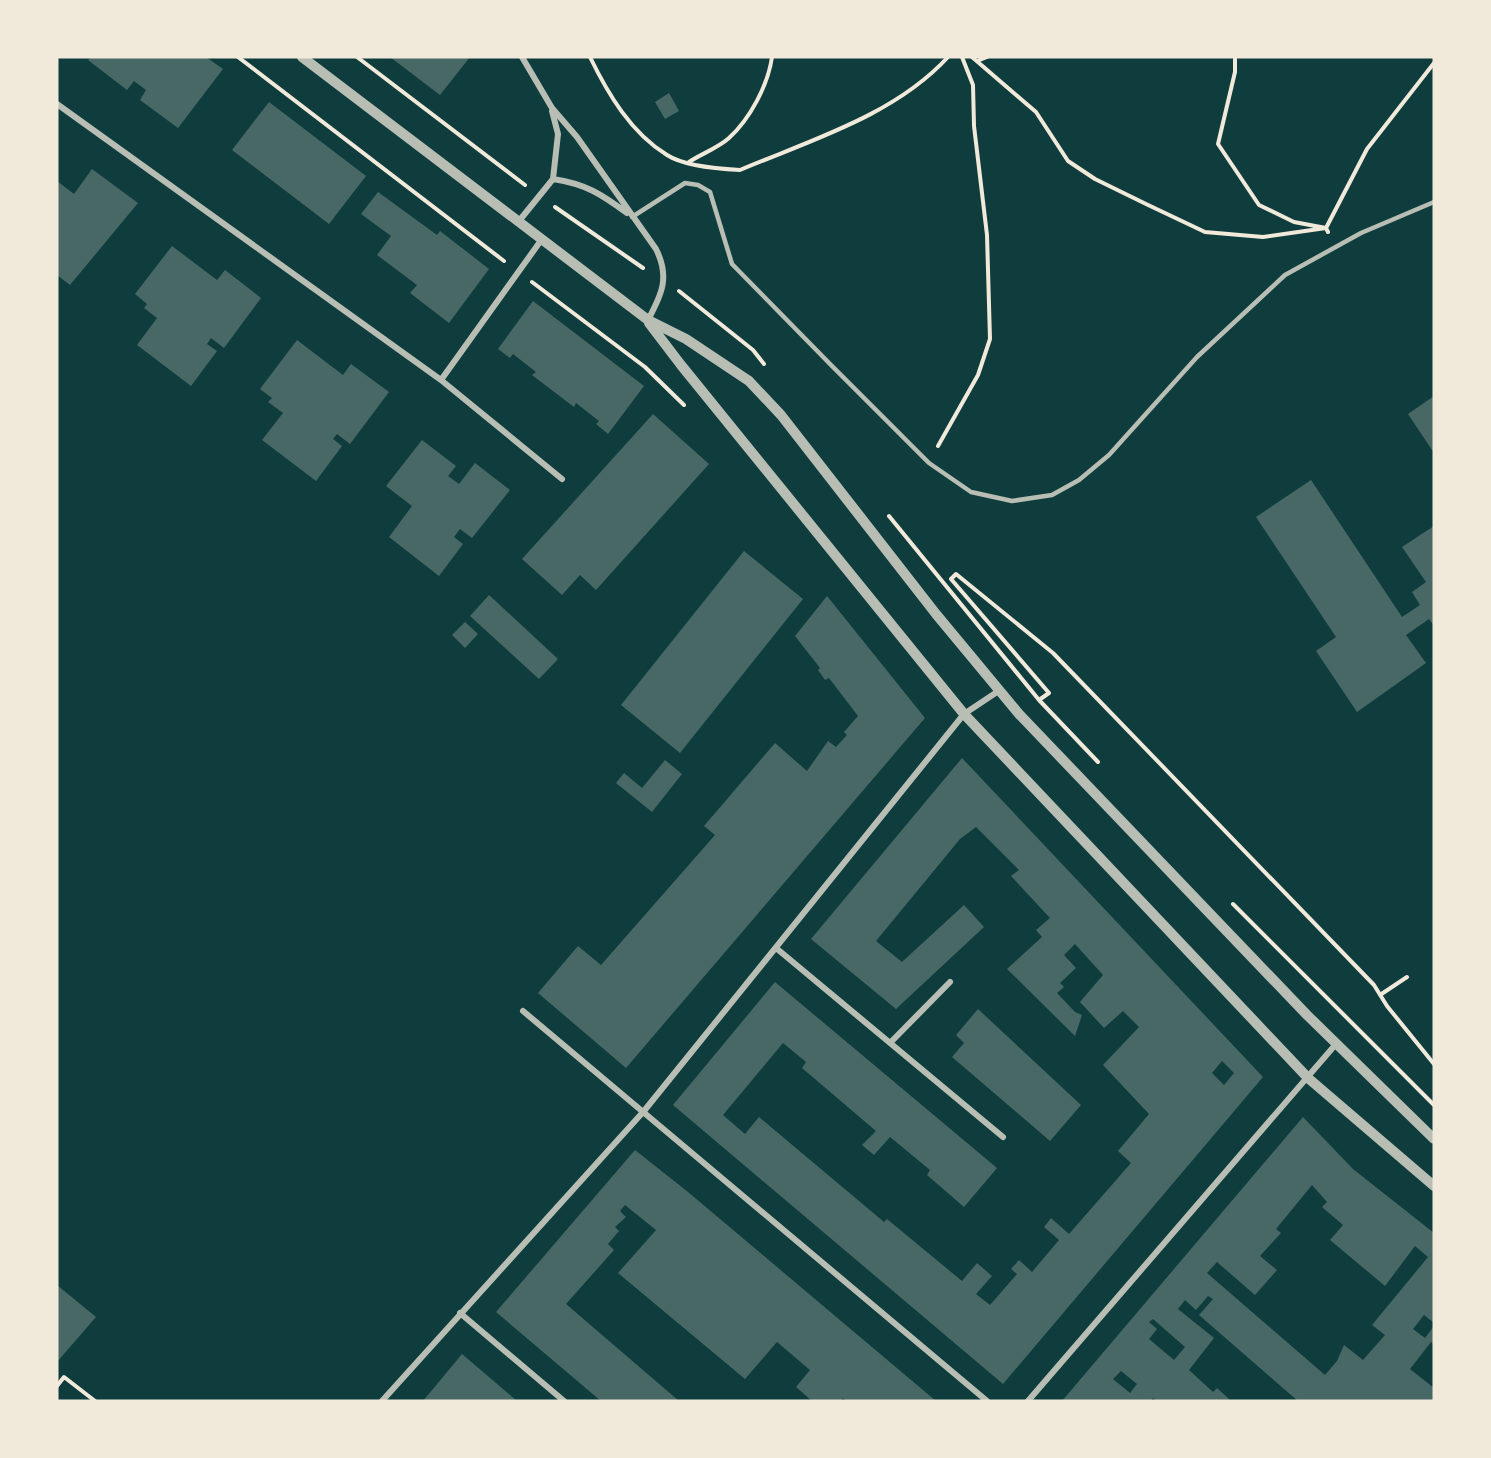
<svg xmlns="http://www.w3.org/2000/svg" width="1491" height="1458" font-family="'DejaVu Sans',sans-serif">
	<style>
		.building { fill: #486865; fill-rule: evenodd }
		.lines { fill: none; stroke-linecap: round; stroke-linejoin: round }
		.path { stroke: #f1e9da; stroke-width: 4 }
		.service { stroke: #b8beb3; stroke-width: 4.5 }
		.minor { stroke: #b8beb3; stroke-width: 6 }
		.tertiary { stroke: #b8beb3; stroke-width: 10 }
	</style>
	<rect width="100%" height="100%" fill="#0f3d3e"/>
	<!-- building -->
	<path class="building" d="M91 57H206L223 69 178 128 140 100 146 90 134 81 127 90 88 60Z
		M390 57H470L440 95Z
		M669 93 679 111 665 119 655 102Z
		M269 102 366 176 329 224 232 150Z
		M92 169 138 203 70 285 57 275V181L74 194Z
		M378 192 437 235 440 231 489 269 449 323 410 293 417 285 377 255 391 236 361 214Z
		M172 246 217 280 225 270 261 298 224 348 211 338 207 344 217 351 191 386 137 345 157 318 144 308 147 304 135 294Z
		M533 301 644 386 608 434 596 424 599 421 576 403 574 407 532 375 536 372 513 354 510 358 498 349Z
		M297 340 343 375 351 364 389 392 350 444 337 434 333 439 342 446 316 481 262 440 283 413 268 402 272 398 260 389Z
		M1434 396V453L1408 414Z
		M653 414 709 464 596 590 580 575 562 595 522 559Z
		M422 440 456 466 448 476 459 484 475 463 510 490 472 538 460 529 454 537 463 544 439 576 389 537 412 506 386 486Z
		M1311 480 1402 617 1420 605 1412 592 1426 582 1402 547 1434 526V626L1429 619 1406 635 1426 663 1357 712 1316 651 1336 637 1256 517Z
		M744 551 803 599 680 753 621 705Z
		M489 595 558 659 539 679 470 616Z
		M827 596 925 718 626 1068 538 993 578 946 601 965 715 835 704 826 775 743 807 771 828 741 836 747 847 735 844 732 858 716 829 678 825 680 818 670 820 668 795 636Z
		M465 622 478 634 465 648 452 635Z
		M962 758 1263 1077 1003 1384 673 1105 775 982 997 1168 964 1207 927 1175 930 1170 890 1137 874 1155 862 1145 876 1131 802 1068 806 1062 783 1043 723 1115 745 1134 759 1117 884 1222 887 1219 962 1281 977 1263 992 1276 976 1294 990 1305 1017 1274 1011 1269 1019 1260 1032 1272 1059 1240 1044 1227 1051 1218 1069 1234 1131 1163 1118 1151 1149 1114 1103 1065 1139 1027 1123 1011 1104 1028 1080 1002 1103 975 1075 944 1064 955 1076 968 1060 983 1064 987 1057 993 1075 1012 1082 1015 1075 1036 1007 969 1042 937 1036 930 1050 918 1011 876 1019 870 976 827 960 839 876 941 902 962 964 905 984 927 896 1009 811 939ZM1222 1061 1234 1073 1224 1085 1212 1073Z
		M665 760 682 774 652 812 616 783 624 773 642 788Z
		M978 1009 1081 1105 1050 1141 952 1057 964 1043 956 1035Z
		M1303 1117 1353 1169 1434 1233V1323L1424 1315 1413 1329 1425 1338 1434 1326V1345L1431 1342 1410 1369 1434 1388V1401H1298L1199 1315 1213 1299 1208 1296 1196 1310 1185 1300 1178 1309 1214 1338 1189 1370 1213 1392 1217 1388 1229 1399 1227 1401H1156L1153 1398 1151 1401H1062ZM1312 1185 1327 1202 1322 1207 1343 1225 1330 1240 1385 1286 1415 1246 1428 1257 1372 1325 1385 1335 1363 1360 1344 1345 1337 1361 1325 1375 1207 1273 1217 1262 1255 1295 1277 1270 1260 1256 1281 1233 1276 1229ZM1153 1319 1185 1347 1174 1360 1149 1339 1157 1329 1149 1322ZM1121 1371 1137 1384 1130 1393 1113 1379Z
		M635 1150 688 1192 936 1401H846L843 1398 841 1401H812L796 1387 810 1370 777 1342 745 1379 618 1273 656 1230 625 1205 620 1211 626 1217 615 1227 619 1231 608 1244 614 1250 566 1304 679 1401H601L496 1312Z
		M57 1285 96 1317 57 1362Z
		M462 1354 517 1401H423Z"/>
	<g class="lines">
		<!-- path -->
		<path class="path" d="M238 57 504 261
			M357 57 525 185
			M590 57C608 94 631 133 667 155 684 166 720 169 740 170 811 140 895 115 948 57
			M972 57 1036 112 1068 161 1095 179 1146 204 1205 232 1263 237 1326 228 1328 232
			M1235 57V72L1218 144 1259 205 1294 222 1326 228 1367 149 1434 63
			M977 61 987 57
			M689 162C701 154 718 148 729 138 750 119 768 85 772 57
			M555 207 643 268
			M532 282 645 367 684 405
			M679 291 753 350 764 364
			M938 446 978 375 990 339 987 235 974 126 973 85 962 57
			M889 516 1039 700 1098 762
			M1039 700 1049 693 951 579 956 574 1053 653 1374 985 1387 1006 1434 1064
			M1233 904 1434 1105
			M1380 995 1407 977
			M57 1386 64 1377 95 1401"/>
		<!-- service -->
		<path class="service" d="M632 217 685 183 698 185 710 192 732 264 831 365 929 463 971 492 1012 501 1052 495 1079 480 1109 455 1197 357 1285 275 1361 233 1434 202"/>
		<!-- minor -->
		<path class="minor" d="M522 57 552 108 577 137 656 249C670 277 662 294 648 320
			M57 104 441 380 542 239
			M553 179C586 184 601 194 627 213
			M519 221 553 179 558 134 552 111
			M441 380 562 479
			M776 948 1003 1137
			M523 1011 987 1401
			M890 1043 950 982
			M460 1313 564 1401
			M382 1401 644 1111 964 714 1000 690
			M1028 1401 1336 1044"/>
		<!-- tertiary -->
		<path class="tertiary" d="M302 57 648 320 686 339 749 381 781 415 936 614 1019 714 1307 1015 1434 1139
			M649 323 681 365 964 714 1308 1078 1434 1186"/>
	</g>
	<!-- border -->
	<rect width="1491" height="1458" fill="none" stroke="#f1e9da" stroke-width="117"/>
</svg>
